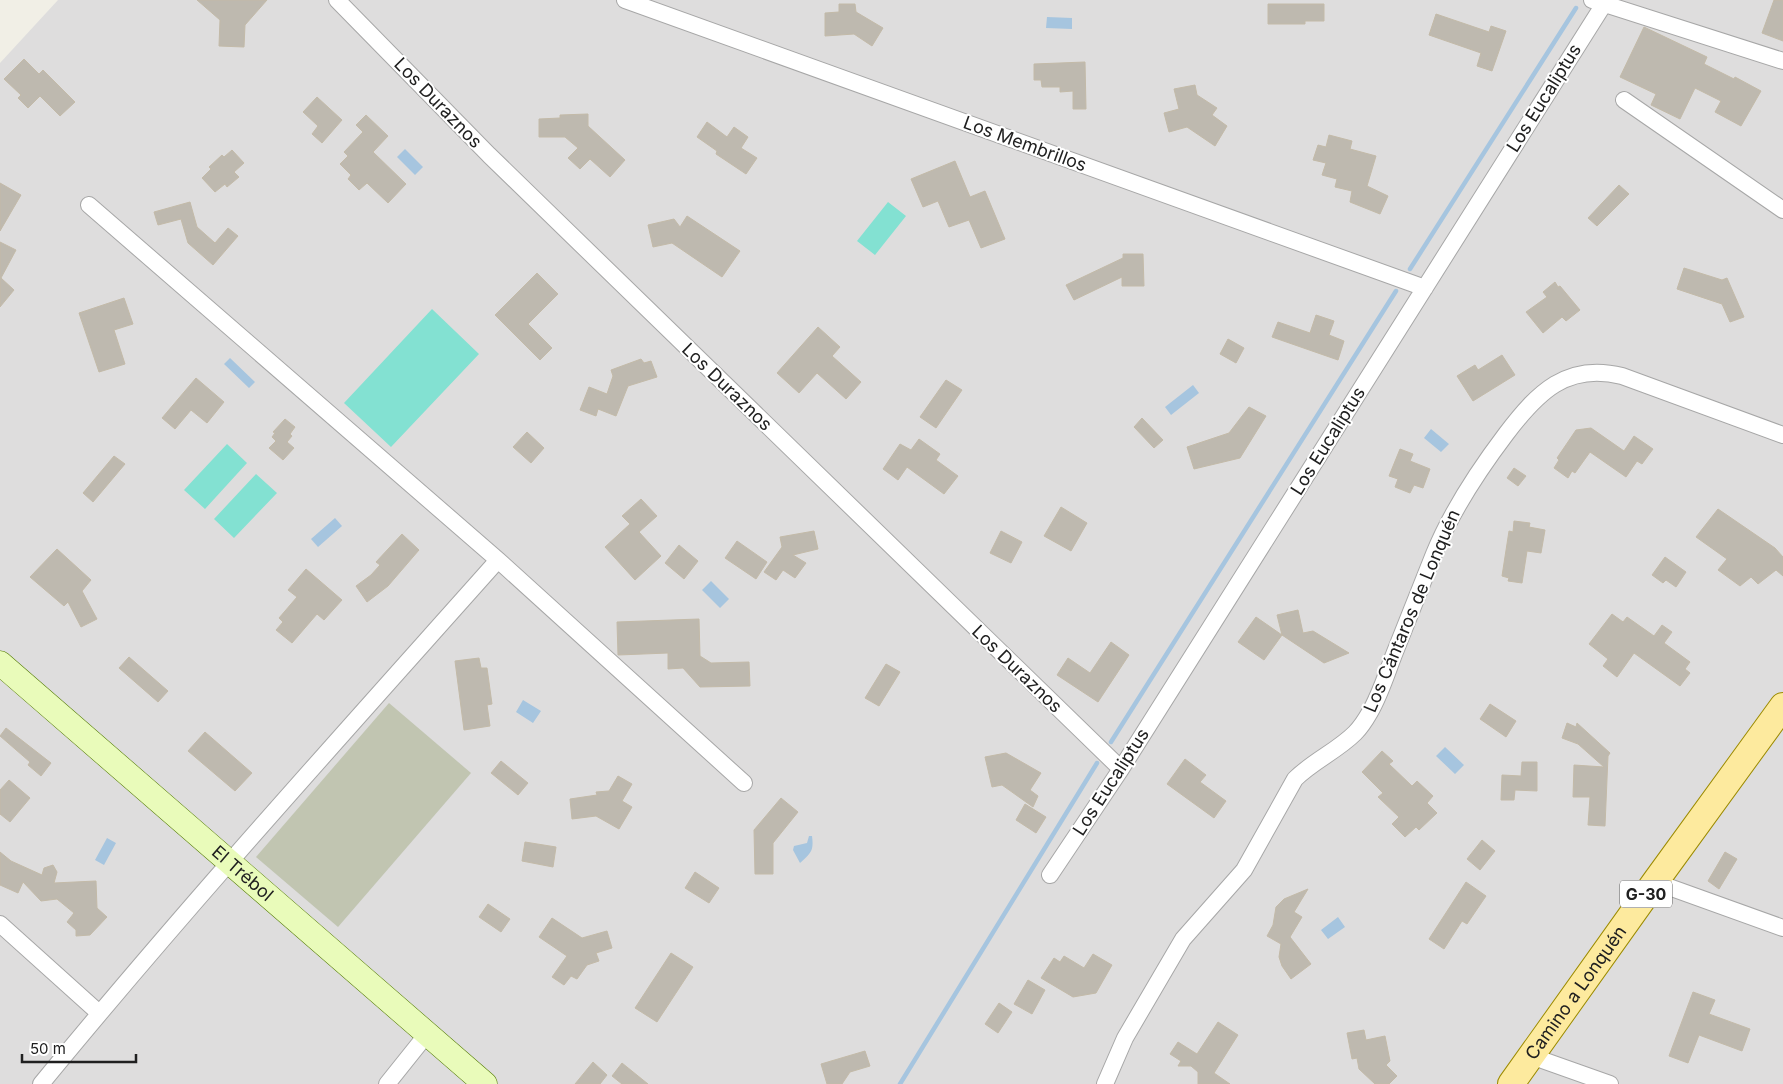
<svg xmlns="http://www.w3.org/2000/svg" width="1783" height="1084" font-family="Inter,sans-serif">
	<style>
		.residential { fill: #dedddd }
		.construction { fill: #c1c5b1 }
		.pitch { fill: #83e1d2 }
		.water { fill: #a6c5df }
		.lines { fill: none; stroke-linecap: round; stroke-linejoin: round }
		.stream { stroke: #a6c5df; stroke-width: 4.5 }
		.building { fill: #beb9af; stroke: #c3baa8 }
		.street-casing { stroke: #a7a7a7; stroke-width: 18 }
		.secondary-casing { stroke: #537b03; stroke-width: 25 }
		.primary-casing { stroke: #9c8b00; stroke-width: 28 }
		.street { stroke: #fff; stroke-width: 16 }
		.secondary { stroke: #e9fbba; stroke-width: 24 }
		.primary { stroke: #fdea9e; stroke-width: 26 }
		.labels { text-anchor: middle; stroke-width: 4; stroke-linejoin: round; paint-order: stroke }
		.shield { fill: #fff; stroke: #636363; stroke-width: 1 }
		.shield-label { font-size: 16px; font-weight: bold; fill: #202020 }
		.street-label { font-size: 18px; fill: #202020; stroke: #fff }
	</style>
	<rect width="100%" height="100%" fill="#f1efe6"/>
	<!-- residential -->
	<path class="residential" d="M58 0H1783V1084H0V63Z"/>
	<!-- construction -->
	<path class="construction" d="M389 703 471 773 338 927 256 857Z"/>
	<!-- pitch -->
	<path class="pitch" d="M888 202 906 216 875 255 857 241Z
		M432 309 479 354 391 447 344 403Z
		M227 444 247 463 205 509 184 490Z
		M256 474 277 493 234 538 214 519Z"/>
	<!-- water -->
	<path class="water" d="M1047 17 1072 18V29L1046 28Z
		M405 149 423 167 415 175 397 157Z
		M230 358 255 382 249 388 224 364Z
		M1193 385 1199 393 1171 415 1165 407Z
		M1431 429 1449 444 1441 452 1424 438Z
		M335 518 342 526 318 547 311 539Z
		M711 581 729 599 720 608 702 590Z
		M523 700 541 711 533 723 516 712Z
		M1445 747 1464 765 1455 774 1436 756Z
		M809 836H812C814 851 811 853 800 863L793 850 794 846 807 843Z
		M107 838 116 843 104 865 95 860Z
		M1338 917 1345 927 1328 939 1321 930Z"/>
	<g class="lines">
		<!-- stream -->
		<path class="stream" d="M1410 269 1576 8
			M1111 742 1396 291
			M900 1084 1097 763"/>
	</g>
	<!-- building -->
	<path class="building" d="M197 0H267L245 25 244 47 219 46 220 20Z
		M1774 0H1783V41L1762 33Z
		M839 4H855L856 12 883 28 872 46 854 34 825 36V13L839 12Z
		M1268 4H1324V21H1305V24H1268Z
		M1436 14 1489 32 1491 26 1506 31 1492 71 1477 66 1481 53 1429 35Z
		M1644 27 1707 57 1704 64 1734 79 1735 77 1761 91 1741 126 1715 112 1721 101 1695 88 1680 119 1651 105 1656 94 1620 77Z
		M24 59 39 74 43 70 75 102 60 116 40 96 28 108 18 98 21 95 4 79Z
		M1085 62 1086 109H1073V91L1060 92V87H1042L1041 80H1034V64Z
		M1195 85 1197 95 1217 108 1212 115 1227 126 1215 146 1187 127 1169 132 1164 113 1179 109 1174 89Z
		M317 97 342 120 322 143 312 134 318 126 303 112Z
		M588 114V126L625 160 610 177 590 159 580 169 568 158 578 148 565 137H539V119L560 118V115Z
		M366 115 388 136 373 152 406 184 388 203 367 183 359 190 348 179 351 175 340 164 348 156 344 152 363 132 356 125Z
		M707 122 727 137 734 127 748 137 741 148 757 158 746 174 716 154 717 151 697 137Z
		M1329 135 1352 141 1350 149 1376 156 1367 186 1388 196 1380 214 1350 202 1352 191 1335 187 1337 179 1322 175 1326 163 1313 160 1318 145 1326 147Z
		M232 150 244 163 234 172 239 177 227 187 225 184 215 192 202 178 211 169 209 167 222 155 224 157Z
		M955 161 970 197 985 191 1005 239 981 248 969 220 949 227 938 201 923 207 911 179Z
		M0 183 21 195 0 231Z
		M1619 185 1629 194 1597 226 1588 218Z
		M190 202 197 227 215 243 228 228 238 236 213 265 188 243 181 219 158 225 154 212Z
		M687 216 740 251 722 277 672 243 653 247 648 225 674 219 680 227Z
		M0 242 16 250 1 278 14 290 0 307Z
		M1123 254H1143L1144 286H1122V277L1074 300 1066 285 1123 258Z
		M1684 268 1722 280 1727 278 1744 317 1730 322 1722 304 1677 289Z
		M537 273 558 294 528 324 552 348 540 360 495 315Z
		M1555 282 1558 287 1560 286 1580 310 1566 321 1562 317 1543 333 1526 312 1547 297 1543 292Z
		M124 298 133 324 114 330 125 364 99 372 79 313Z
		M1316 315 1334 321 1329 335 1344 341 1338 360 1272 337 1278 322 1310 333Z
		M818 327 840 347 832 356 861 382 846 399 817 373 799 393 777 373Z
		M1228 339 1244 348 1236 363 1220 354Z
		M1502 355 1515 375 1473 401 1457 376 1475 365 1478 370Z
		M641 359 644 363 651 361 657 377 628 386 616 416 598 409 596 416 580 410 589 387 607 394 613 376 611 370Z
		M196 378 224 402 207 423 191 410 175 429 162 418Z
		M946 380 962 390 936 428 920 417Z
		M1249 407 1266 416 1240 458 1194 469 1187 447 1229 433Z
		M1142 418 1163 440 1154 448 1134 427Z
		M285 419 295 427 290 434 292 436 287 442 294 448 283 460 269 448 276 441 272 437 275 433 273 432Z
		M1591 428 1624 451 1634 436 1653 449 1642 464 1637 461 1626 477 1590 452 1575 473 1572 471 1568 478 1554 468 1559 460 1557 458 1576 430Z
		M527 432 544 448 531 463 513 447Z
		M919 439 940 454 936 460 958 476 944 494 907 467 898 480 883 469 900 444 911 450Z
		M1400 449 1413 454 1410 461 1430 469 1423 488 1414 485 1410 493 1395 487 1398 479 1389 476Z
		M114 456 125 464 93 502 83 493Z
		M1514 468 1526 476 1518 486 1507 478Z
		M641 499 657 516 639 532 661 556 635 580 605 547 630 524 622 516Z
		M1061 507 1087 523 1071 551 1044 536Z
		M1718 509 1775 548 1783 557V576L1776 570 1758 584 1751 577 1740 586 1718 570 1727 559 1696 537Z
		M1514 521 1530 523 1529 527 1545 530 1541 553 1527 551 1522 583 1508 581 1509 578 1502 576 1509 531 1513 532Z
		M814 531 818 549 793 555 806 563 795 578 783 570 776 580 764 572 782 547 780 537Z
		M1001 531 1022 542 1011 563 990 553Z
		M402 534 419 550 388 586 367 602 356 586 371 575 380 565 376 562Z
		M737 541 767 562 756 579 725 558Z
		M679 545 698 561 684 579 665 563Z
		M57 549 91 580 82 591 97 619 81 627 68 602 64 606 30 577Z
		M1665 557 1686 572 1676 587 1666 580 1663 583 1652 575Z
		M306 569 342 600 324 620 317 614 292 643 276 630 283 622 279 618 297 597 288 590Z
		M1298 610 1303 633 1313 631 1349 653 1324 663 1282 635 1277 615Z
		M1612 614 1623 622 1627 617 1654 636 1662 625 1672 632 1664 643 1690 662 1685 669 1690 673 1680 686 1634 653 1617 677 1603 666 1608 659 1589 644Z
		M1256 617 1282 635 1264 660 1238 642Z
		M699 619 700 656 711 663 749 662 750 686 700 687 683 668 668 669V653L618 655 617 622Z
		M1111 642 1129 655 1098 702 1057 675 1068 658 1090 673Z
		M129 657 168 691 158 702 119 668Z
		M479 658 481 668H487L492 704 487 705 490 726 464 730 455 661Z
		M886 664 900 672 879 706 865 698Z
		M1490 704 1516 721 1506 737 1480 719Z
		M1567 723 1576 727 1577 723 1610 753 1608 756 1605 826 1588 825 1590 797H1573L1574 765 1604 767 1578 744 1562 738Z
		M6 728 51 763 41 776 28 765 30 762 0 736Z
		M205 732 252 773 235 791 188 751Z
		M1382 751 1393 761 1389 764 1412 786 1417 781 1433 796 1427 803 1437 813 1419 830 1416 827 1405 837 1392 824 1399 817 1378 797 1383 793 1362 772Z
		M1006 753 1041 773 1030 790 1038 796 1033 807 1002 785 992 787 985 757Z
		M1185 759 1206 775 1200 782 1226 801 1214 818 1167 784Z
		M501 761 528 783 518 795 491 773Z
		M1522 762H1537V791L1515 790 1514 800H1501L1502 775 1521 776Z
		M618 776 632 784 622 801 632 807 619 829 596 816 572 819 570 799 597 795 596 792 609 791Z
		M9 780 30 798 10 822 0 814V790Z
		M781 798 798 812 773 843V874H755L754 830Z
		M1025 804 1046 817 1036 833 1016 820Z
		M1482 840 1495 851 1480 870 1467 859Z
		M525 842 556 847 553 867 522 861Z
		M0 852 11 861 42 875 44 868 53 865 57 872 54 883 96 881 97 908 107 917 90 935 76 936V930L67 922 74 913 57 899 41 901 23 882 18 893 0 885Z
		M1725 852 1737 859 1719 889 1708 881Z
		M695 872 719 888 709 903 685 888Z
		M1466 882 1486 896 1467 924 1462 921 1444 949 1429 939Z
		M1308 889 1294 912 1302 917 1290 937 1311 964 1291 979 1282 966 1279 957 1281 944 1267 936 1273 925 1276 907 1284 899Z
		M488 904 510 919 501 932 479 917Z
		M552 918 582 938 607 931 612 948 596 953 599 961 587 965 577 979 571 976 564 985 552 977 567 956 539 937Z
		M671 953 693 967 657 1022 635 1008Z
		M1093 954 1112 965 1096 993 1073 997 1041 978 1054 958 1060 962 1064 956 1084 968Z
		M1028 980 1045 990 1032 1014 1014 1004Z
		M1693 992 1715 1000 1709 1014 1750 1029 1742 1051 1699 1035 1688 1063 1669 1056Z
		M999 1003 1012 1012 998 1033 985 1024Z
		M1218 1022 1238 1035 1214 1073 1230 1084H1198V1072L1191 1066H1178L1181 1061 1170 1054 1178 1042 1197 1054Z
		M1364 1030 1366 1040 1385 1036 1390 1061 1386 1065 1397 1076 1389 1084H1375L1359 1069 1357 1058 1352 1059 1347 1033Z
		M865 1051 870 1066 850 1072 842 1084H827L821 1064Z
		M593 1062 607 1075 600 1084H575Z
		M622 1063 648 1084H622L612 1076Z"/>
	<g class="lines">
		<!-- street casing -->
		<g class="street-casing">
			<path id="street" d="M337 0 489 155 1121 769
				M625 0 1425 288
				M1592 0 1783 61
				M1624 100 1783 210
				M89 205 498 560 744 783
				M1050 875 1121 769 1604 4
				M1655 882 1783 928
				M0 924 99 1013
				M1531 1056 1610 1084
				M41 1084C188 905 344 733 498 560
				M387 1084 427 1034
				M1105 1084 1125 1038 1183 939 1244 870 1295 779C1313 761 1337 751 1355 733 1361 727 1366 719 1370 712 1381 693 1387 672 1395 652 1408 619 1421 586 1434 554 1452 510 1478 471 1506 434 1537 393 1567 362 1622 376L1783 435"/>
		</g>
		<!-- secondary casing -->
		<g class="secondary-casing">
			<g id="secondary">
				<path id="s1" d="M0 663 485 1084"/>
			</g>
		</g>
		<!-- primary casing -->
		<g class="primary-casing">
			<g id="primary">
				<path id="s2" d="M1511 1084 1655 882 1783 706"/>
			</g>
		</g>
		<!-- street -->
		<use href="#street" class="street"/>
		<!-- secondary -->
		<use href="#secondary" class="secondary"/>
		<!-- primary -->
		<use href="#primary" class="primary"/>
	</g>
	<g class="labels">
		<!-- shield labels -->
		<rect class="shield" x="1620" y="880.5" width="52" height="27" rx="4"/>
		<g class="shield-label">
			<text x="1646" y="900">G-30</text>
		</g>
		<!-- street labels -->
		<g class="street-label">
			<text transform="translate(1544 98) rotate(-58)" y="6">Los Eucaliptus</text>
			<text transform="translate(438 103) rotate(46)" y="6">Los Duraznos</text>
			<text transform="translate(1025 144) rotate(20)" y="6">Los Membrillos</text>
			<text transform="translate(727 387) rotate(44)" y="6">Los Duraznos</text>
			<text transform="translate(1328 441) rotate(-58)" y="6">Los Eucaliptus</text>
			<text transform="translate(1412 611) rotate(-67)" y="6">Los Cántaros de Lonquén</text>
			<text transform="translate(1017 669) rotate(44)" y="6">Los Duraznos</text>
			<text transform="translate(1111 782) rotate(-57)" y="6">Los Eucaliptus</text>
			<text dy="6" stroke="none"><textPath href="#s1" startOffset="321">El Trébol</textPath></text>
			<text dy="6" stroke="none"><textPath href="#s2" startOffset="112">Camino a Lonquén</textPath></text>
		</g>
	</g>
	<!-- scale -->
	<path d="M22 1054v8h114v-8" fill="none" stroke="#202020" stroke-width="2.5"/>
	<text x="30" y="1054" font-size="15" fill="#202020" stroke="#ffffff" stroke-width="4" paint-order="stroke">50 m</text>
</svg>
